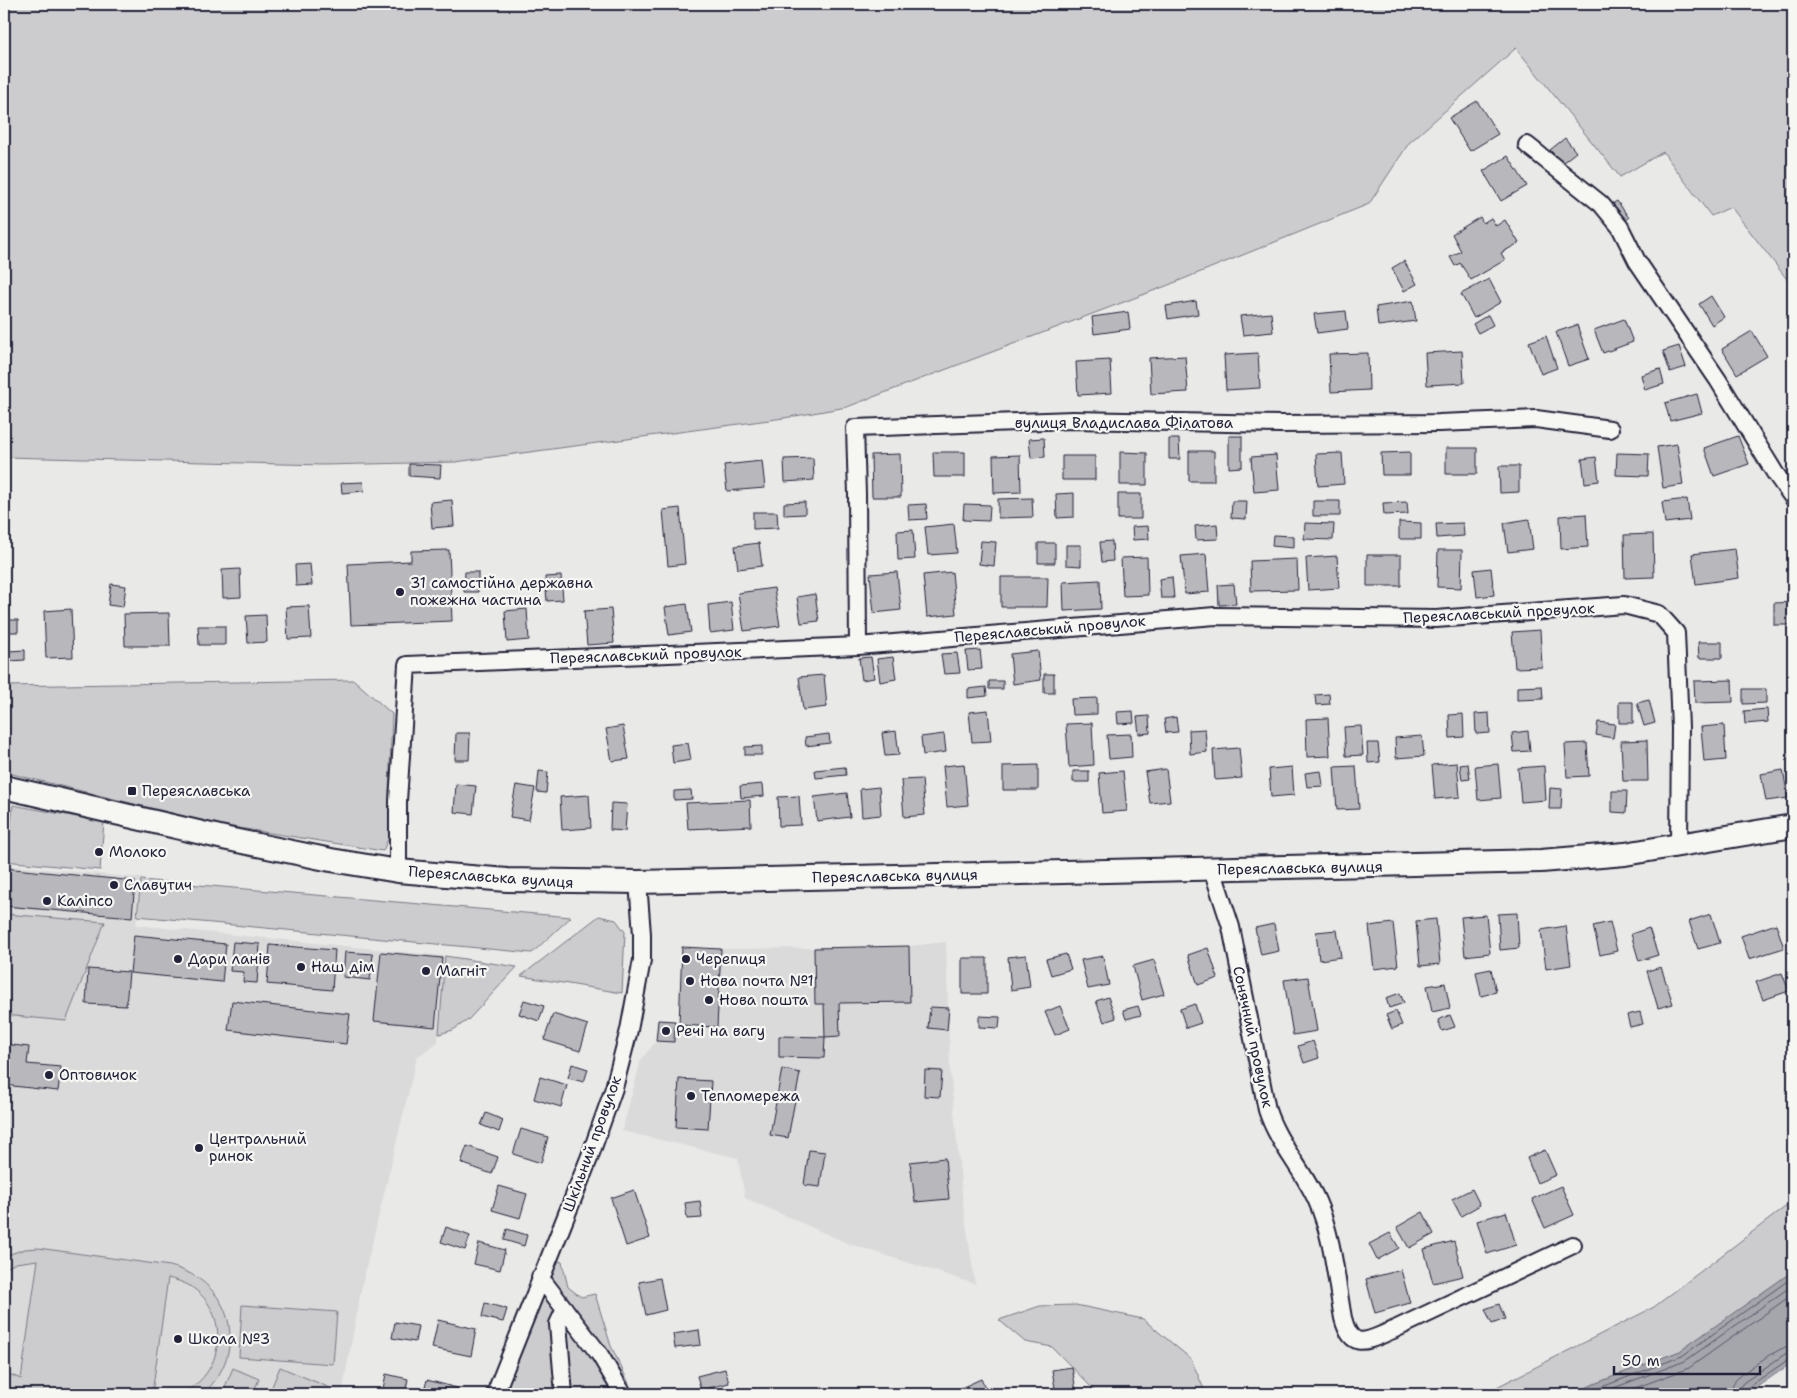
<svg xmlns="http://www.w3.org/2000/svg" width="1797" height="1398" font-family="'Shantell Sans',sans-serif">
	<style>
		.built { fill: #dadada }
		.green { fill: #ccccce; stroke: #777784 }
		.water { fill: #a5a5ac; stroke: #71717f }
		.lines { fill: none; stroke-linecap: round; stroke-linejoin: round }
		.shore { stroke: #565668; stroke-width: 1 }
		.building { fill: #b8b8bc; stroke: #22223b }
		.street-casing { stroke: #22223b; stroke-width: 20 }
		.secondary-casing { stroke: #22223b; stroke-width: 26 }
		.street { stroke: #f6f6f2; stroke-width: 16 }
		.secondary { stroke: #f6f6f2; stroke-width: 22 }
		.poi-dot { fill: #22223b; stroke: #f6f6f2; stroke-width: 2 }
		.labels { text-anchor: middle; stroke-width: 4.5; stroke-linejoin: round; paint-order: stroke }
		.street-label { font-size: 15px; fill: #22223b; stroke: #f6f6f2 }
		.poi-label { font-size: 15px; fill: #22223b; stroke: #f6f6f2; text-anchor: start }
	</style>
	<rect width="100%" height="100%" fill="#e9e9e7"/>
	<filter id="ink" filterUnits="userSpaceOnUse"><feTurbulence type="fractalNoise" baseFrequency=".02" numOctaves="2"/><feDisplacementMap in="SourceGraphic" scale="10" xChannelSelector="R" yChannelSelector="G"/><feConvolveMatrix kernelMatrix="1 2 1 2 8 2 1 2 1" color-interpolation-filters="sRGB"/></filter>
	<g filter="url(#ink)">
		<!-- built -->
		<path class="built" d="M4 865 141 878 136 925 445 956 438 1042 417 1057 362 1285 342 1394H4V1015L66 1021 105 923 4 914Z
			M946 942 950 1070 963 1204 975 1284 847 1243 745 1198 738 1158 622 1131 641 1060 656 1041H674L679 1025 682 947 721 949 814 948 909 946Z"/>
		<!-- green -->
		<path class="green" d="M4 4H1793V287L1731 207 1711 216 1663 152 1620 177 1516 48 1409 143 1369 204 1166 286 847 407 784 418 455 462 323 465 4 457Z
			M354 680 392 714 389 793 393 827 383 851 220 825 4 772V686Z
			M13 805 104 822 100 870 4 861V855L9 843Z
			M141 880 571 917 532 953 137 916Z
			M4 914 105 922 66 1021 4 1015Z
			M599 916 616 920 625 932 622 993 521 976Z
			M445 956 517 967 468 1020 453 1030 439 1034Z
			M1793 1201V1271L1680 1351 1594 1384 1573 1394H1483L1654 1307Z
			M38 1248 170 1266C233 1282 250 1350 203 1394H179C225 1377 232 1312 190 1286 183 1282 176 1280 168 1278L152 1394H40L18 1391 4 1386V1372L21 1379 38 1260 16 1263 4 1269V1256L25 1249Z
			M547 1257 562 1262 568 1287 581 1297 595 1294 611 1346 634 1394H491Z
			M242 1305 337 1312 333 1364 239 1357Z
			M1076 1305 1143 1319 1191 1359 1206 1394H1098L1052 1347 1025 1342 999 1320 1040 1306Z
			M280 1367 328 1387 325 1394H269Z
			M233 1368 259 1379 253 1394H222Z"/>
		<!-- water -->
		<path class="water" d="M1793 1271V1362L1747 1394H1573L1594 1384 1680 1351Z"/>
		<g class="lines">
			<!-- shore -->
			<path class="shore" d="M1584 1394 1682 1356 1793 1277
				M1598 1394 1685 1361 1793 1285
				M1619 1394 1689 1368 1793 1294
				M1731 1394C1731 1389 1732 1384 1736 1380 1744 1371 1782 1345 1793 1345
				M1738 1394 1739 1388 1743 1383 1785 1354 1793 1352
				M1745 1394 1747 1388 1789 1359 1793 1358"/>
		</g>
		<!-- building -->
		<path class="building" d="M1477 101 1498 134 1470 151 1449 118Z
			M1565 138 1576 152 1562 163 1550 150Z
			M1508 156 1527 186 1501 201 1483 171Z
			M1617 201 1629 218 1621 223 1609 206Z
			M1480 217 1483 223 1491 218 1496 226 1505 220 1519 243 1501 253 1505 260 1471 280 1460 263 1455 266 1450 257 1461 251 1452 234Z
			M1404 261 1417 284 1404 291 1392 268Z
			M1489 279 1501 302 1474 318 1461 294Z
			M1711 296 1724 317 1712 325 1699 304Z
			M1196 301 1198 314 1168 319 1166 306Z
			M1413 301 1416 321 1378 326 1376 307Z
			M1346 311 1348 329 1317 333 1314 314Z
			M1128 312 1130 329 1094 334 1092 317Z
			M1271 313 1273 332 1243 335 1240 316Z
			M1488 315 1493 325 1478 333 1473 324Z
			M1624 319 1633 342 1603 353 1594 330Z
			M1577 325 1589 359 1568 366 1556 332Z
			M1752 331 1767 356 1737 374 1722 349Z
			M1546 336 1557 368 1541 374 1529 342Z
			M1679 346 1686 367 1670 372 1663 351Z
			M1462 351 1464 383 1427 385 1425 353Z
			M1258 353 1260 388 1226 390 1224 355Z
			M1368 353 1369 390 1331 392 1329 354Z
			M1185 356 1188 392 1151 394 1149 358Z
			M1110 360 1112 393 1078 395 1076 362Z
			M1660 369 1664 384 1645 390 1641 375Z
			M1697 394 1702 413 1670 421 1665 403Z
			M1229 436H1242V467L1229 468Z
			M1738 436 1749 464 1714 476 1704 448Z
			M1044 438 1045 457 1031 458 1029 439Z
			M1169 439H1179L1180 459H1169Z
			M1677 444 1683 485 1663 488 1657 447Z
			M1446 448H1477V474H1446Z
			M1189 451H1214V481H1189Z
			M933 452H965V477H934Z
			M1120 452 1147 453V485H1120Z
			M1410 452V475H1382L1381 453Z
			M1342 453 1344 484 1318 486 1316 454Z
			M1617 453 1649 454 1648 476 1616 475Z
			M900 454 901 497H872L871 455Z
			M1020 455 1021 492 994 493 993 456Z
			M1276 455 1279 490 1254 492 1251 457Z
			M1062 456H1095V480H1062Z
			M1596 457 1599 481 1585 483 1582 459Z
			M813 458 814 480 785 482 784 459Z
			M762 461 765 488 727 491 724 465Z
			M409 464 441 465 440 478 409 476Z
			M1499 466H1519V492L1500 493Z
			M363 482 364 491 342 493 341 483Z
			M1074 493V517L1057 518 1056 494Z
			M1118 494H1141V519H1118Z
			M1032 498 1033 517 998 518V499Z
			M1687 499 1690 520 1665 523 1662 502Z
			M452 500 454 526 432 528 430 502Z
			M1232 501H1247L1246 519 1231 518Z
			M1313 501H1340V516H1313Z
			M805 502V514L784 515V503Z
			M1407 502 1408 514 1384 515 1383 503Z
			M926 504 927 519 909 520 908 505Z
			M964 504 990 505 989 521 963 520Z
			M680 508 685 564 668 566 663 510Z
			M753 512H777L778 528 753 529Z
			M1586 514 1588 547 1561 549 1560 516Z
			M1529 519 1533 549 1508 552 1504 523Z
			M1399 522 1421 523V539H1399Z
			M1305 523 1334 524 1333 540 1304 539Z
			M1463 523 1464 536 1437 538 1436 524Z
			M954 524 957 553 928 555 925 527Z
			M1217 524 1218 539 1196 540 1195 526Z
			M1148 526 1149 539 1133 540 1132 527Z
			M913 530 915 559 898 560 897 531Z
			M1653 534 1654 577 1625 578 1624 535Z
			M1273 535 1294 536V548L1272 546Z
			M981 541 996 542 994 566 979 564Z
			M1112 541 1113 561 1102 562 1100 542Z
			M759 543 762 566 738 569 735 546Z
			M1038 543H1055V563H1038Z
			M1066 545H1081V566L1066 565Z
			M1735 549 1739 578 1696 584 1692 554Z
			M449 550 452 621 351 625 348 564 411 561V551Z
			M1438 550H1462L1461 588 1437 587Z
			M1206 554 1209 592 1185 594 1181 556Z
			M1367 555H1401V586H1367Z
			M1337 556 1339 588 1308 590 1306 558Z
			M1147 557 1148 595 1123 596 1121 558Z
			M1297 559 1298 590 1251 591 1250 561Z
			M310 564 312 585 296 586 295 565Z
			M1491 568 1494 595 1477 597 1474 570Z
			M240 569 241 597 223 598 222 570Z
			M465 572H478V592H464Z
			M897 572 901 610 874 613 870 574Z
			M952 572 956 614 927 617 923 575Z
			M561 576 563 600 547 601 545 577Z
			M1001 577H1048L1047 607H1001Z
			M1172 577 1174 598H1161L1159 579Z
			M1100 580 1101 609 1064 611 1063 582Z
			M111 584 126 586 123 607 108 605Z
			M1234 584 1236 604 1219 605 1218 585Z
			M774 588 780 626 744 631 738 593Z
			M815 594 819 621 801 623 797 597Z
			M731 602 734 630 710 633 708 605Z
			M1793 602V625H1774V603Z
			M687 604 691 632 669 635 665 607Z
			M309 606 311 638 288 639 286 607Z
			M71 609 73 657 46 658 44 611Z
			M527 609 529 640 507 642 505 611Z
			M611 609 614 643 587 645 584 611Z
			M169 613 170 646H125L124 614Z
			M266 615 267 642 248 643 246 616Z
			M4 620H18V632H4Z
			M198 626H225V645H199Z
			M1540 630 1542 667 1515 668 1512 632Z
			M1698 642H1722V658H1699Z
			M25 650V660L9 661 8 651Z
			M980 650 982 669 968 670 966 651Z
			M1038 651 1041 680 1013 684 1010 654Z
			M957 653 960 673 944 674 941 654Z
			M871 657 874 678 862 680 859 658Z
			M893 657 896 679 880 682 877 659Z
			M1044 674H1054V693H1044Z
			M824 675 827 707 803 710 799 677Z
			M1732 680 1733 702 1695 703 1694 681Z
			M989 681H1003V689H989Z
			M1542 686 1543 699 1517 700V687Z
			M986 687 987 696 968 698V689Z
			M1743 689H1766V703L1743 704Z
			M1329 694 1330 704 1316 705 1315 695Z
			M1097 698V714L1072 715 1071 699Z
			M1649 700 1655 723 1644 726 1637 703Z
			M1619 702H1633V723H1619Z
			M1767 709 1768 722 1745 724 1744 711Z
			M988 710 991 741 972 742 969 712Z
			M1133 711 1134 723 1118 724 1117 712Z
			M1489 713 1490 733 1476 734 1475 714Z
			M1463 714 1464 737 1450 738 1449 715Z
			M1149 716 1150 733 1139 734 1137 717Z
			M1176 717 1178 732 1166 733 1164 719Z
			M1328 718 1330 756 1307 757 1306 719Z
			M1598 722 1615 724 1613 738 1596 735Z
			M1092 723 1094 765 1069 767 1066 724Z
			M1724 725 1726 760 1704 762 1701 727Z
			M623 726 629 759 612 761 606 729Z
			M1361 726 1363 755 1346 756 1344 727Z
			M1205 729 1207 752 1190 754 1189 730Z
			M896 731 899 755 885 756 882 733Z
			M1528 731 1530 751 1514 752 1512 733Z
			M456 733H470L469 760H455Z
			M829 734 830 743 806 746 805 737Z
			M944 734 946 752 923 755 921 737Z
			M1131 734 1132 757 1109 759 1107 735Z
			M1422 736 1424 756 1396 758 1395 738Z
			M1647 740 1648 781H1623L1621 741Z
			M688 743 691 760 673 763 671 745Z
			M1367 743H1378L1380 762 1368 763Z
			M1587 743 1589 776 1567 777 1565 744Z
			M762 746V755H745V747Z
			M1239 748 1242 778 1215 780 1213 750Z
			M1457 763 1460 797 1435 799 1432 765Z
			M964 764 968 805 947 807 943 766Z
			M1468 764 1470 779 1462 780 1460 765Z
			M1498 764 1501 798 1478 800 1475 766Z
			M1038 765V790H1003V766Z
			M1356 766 1359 809 1337 810 1334 767Z
			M1544 766 1546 800 1521 802 1518 768Z
			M845 767 846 775 816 778 815 770Z
			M1292 767 1294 795 1271 797 1269 769Z
			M1166 769 1170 801 1150 803 1145 772Z
			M1783 770 1788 798 1766 801 1761 774Z
			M539 771 548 772 546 793 537 792Z
			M1073 771H1089V782H1073Z
			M1123 771 1127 811 1102 813 1099 773Z
			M1321 771 1323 786 1307 787 1305 773Z
			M922 779 925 815 904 817 901 780Z
			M456 784 476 786 473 814 454 812Z
			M763 784 764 796 741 798 740 786Z
			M516 785 535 788 529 820 510 817Z
			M879 787 881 815 862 817 860 789Z
			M1550 788 1562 789 1561 809H1549Z
			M691 790 692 799 674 800V791Z
			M1612 791H1627L1626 813 1612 812Z
			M847 793 850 817 817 821 814 797Z
			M589 795 591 828 562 830 560 797Z
			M799 796 801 825 779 826 778 797Z
			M750 800 751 826 688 829 686 803Z
			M611 803 627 804 625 831 610 830Z
			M4 868 135 881 132 917 4 906Z
			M1517 913 1519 948 1500 950 1498 914Z
			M1711 914 1720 943 1698 949 1689 921Z
			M1486 915 1490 953 1465 956 1461 917Z
			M1436 919 1440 964 1420 966 1416 921Z
			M1610 922 1617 951 1600 955 1593 926Z
			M1393 923 1398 966 1374 969 1369 926Z
			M1274 924 1279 951 1261 955 1255 928Z
			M1776 924 1784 948 1749 959 1741 936Z
			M1566 926 1571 965 1546 969 1541 930Z
			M1649 928 1658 955 1639 961 1631 934Z
			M1337 930 1341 957 1319 960 1316 932Z
			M134 935 226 944 222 982 130 973Z
			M233 942 260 944 257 983 243 982 244 972 230 971Z
			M270 945 335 950 332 990 267 984Z
			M909 946 910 1002 839 1003 840 1036 825 1037 824 1004H815L814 948Z
			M682 947 721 949 717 1027 679 1025Z
			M1208 948 1218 978 1198 985 1188 955Z
			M345 952 373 954 370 980 343 977Z
			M381 952 442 958 435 1027 374 1021Z
			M1066 954 1071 969 1051 975 1046 959Z
			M1026 955 1030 987 1011 990 1008 957Z
			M1103 956 1109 985 1088 989 1081 960Z
			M962 958H987V994H962Z
			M1154 960 1164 994 1142 1000 1133 966Z
			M1661 967 1673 1004 1658 1008 1647 971Z
			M88 969 129 972 126 1006 86 1004Z
			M1491 969 1496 992 1481 996 1476 972Z
			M1782 973 1789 991 1763 1000 1756 982Z
			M1308 977 1317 1031 1293 1035 1284 980Z
			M1445 983 1450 1008 1432 1012 1427 986Z
			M1400 993 1404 1003 1389 1008 1386 998Z
			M1108 997 1116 1018 1104 1022 1096 1001Z
			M524 1000 544 1006 539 1021 519 1014Z
			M232 1001 350 1014 346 1044 228 1030Z
			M1195 1004 1201 1023 1186 1028 1180 1009Z
			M1060 1006 1070 1029 1055 1035 1045 1012Z
			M1138 1006 1141 1015 1126 1019 1123 1010Z
			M930 1007 949 1008 947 1030 928 1028Z
			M1396 1011 1402 1025 1392 1029 1386 1015Z
			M1640 1012 1643 1024 1630 1027 1627 1015Z
			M553 1014 588 1025 580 1051 544 1040Z
			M1450 1015 1455 1027 1442 1031 1438 1020Z
			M979 1016 1000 1017 999 1028 979 1027Z
			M658 1020 675 1021 674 1042 656 1041Z
			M779 1036 825 1037 824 1058 779 1057Z
			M1313 1041 1319 1058 1304 1063 1298 1046Z
			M4 1044 29 1047 27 1064 61 1067 58 1091 4 1085Z
			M572 1064 588 1069 584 1082 568 1078Z
			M782 1069 800 1073 788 1138 770 1135Z
			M925 1070 942 1071 940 1097 924 1096Z
			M540 1077 567 1085 561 1107 534 1099Z
			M679 1079 711 1081 708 1129 676 1127Z
			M486 1113 503 1120 499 1132 481 1125Z
			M521 1129 548 1137 541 1163 513 1154Z
			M467 1146 498 1157 492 1174 461 1163Z
			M809 1150 825 1152 820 1187 804 1185Z
			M1545 1150 1556 1175 1537 1183 1527 1158Z
			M945 1158 949 1199 915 1202 910 1162Z
			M499 1186 527 1194 520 1218 492 1210Z
			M1561 1186 1574 1215 1545 1228 1532 1199Z
			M1472 1189 1480 1205 1461 1216 1452 1199Z
			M634 1190 650 1238 626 1246 611 1198Z
			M700 1201 702 1218 687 1219 685 1203Z
			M1423 1212 1434 1234 1409 1248 1397 1227Z
			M1506 1212 1516 1245 1487 1254 1477 1221Z
			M446 1227 470 1236 465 1250 441 1242Z
			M507 1229 527 1235 524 1246 504 1240Z
			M1390 1233 1399 1248 1377 1260 1369 1244Z
			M1454 1241 1463 1276 1433 1283 1424 1249Z
			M479 1243 505 1250 500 1270 474 1264Z
			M1401 1270 1410 1303 1375 1313 1366 1279Z
			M660 1278 666 1310 646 1315 639 1282Z
			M485 1303 507 1309 503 1322 482 1317Z
			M1499 1304 1505 1319 1492 1324 1485 1309Z
			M438 1320 476 1329 471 1356 432 1348Z
			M395 1322 418 1326 415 1342 392 1338Z
			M699 1330 701 1345 675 1348 673 1334Z
			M1072 1367 1076 1391 1056 1394 1052 1370Z
			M725 1369 729 1383 701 1390 697 1376Z
			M386 1374 408 1379 405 1393 383 1389Z
			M981 1379 988 1394H964L961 1388Z
			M427 1380 457 1388 456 1394H423Z"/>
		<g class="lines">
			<!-- street casing -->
			<g class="street-casing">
				<path id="street" d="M1527 145 1601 204 1620 227 1637 261 1718 380 1775 473 1793 498
					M858 646 857 494 855 428 1073 420 1280 424 1439 423 1536 419 1610 429
					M1212 869 1231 927 1267 1110C1278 1144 1303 1169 1317 1201 1333 1237 1336 1279 1343 1318 1352 1353 1368 1340 1393 1330L1573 1245
					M398 871V801L407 665 858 646 1215 616 1436 619 1624 605 1659 614 1676 633 1680 728 1679 846
					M540 1277 600 1355 623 1394
					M495 1394 590 1156 614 1088 629 1030 642 960V934L638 882
					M564 1394 558 1324 565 1309"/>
			</g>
			<!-- secondary casing -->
			<g class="secondary-casing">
				<path id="secondary" d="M4 787 228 839 331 860 398 871 507 880 638 882 1541 861 1625 854 1793 826"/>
			</g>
			<!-- street -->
			<use href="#street" class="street"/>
			<!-- secondary -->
			<use href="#secondary" class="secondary"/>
		</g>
	</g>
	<!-- markers -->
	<g class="poi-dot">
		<circle cx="400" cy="592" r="5"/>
		<rect x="127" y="786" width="10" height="10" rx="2.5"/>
		<circle cx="99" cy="852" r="5"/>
		<circle cx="114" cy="885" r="5"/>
		<circle cx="47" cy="901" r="5"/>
		<circle cx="178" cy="959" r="5"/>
		<circle cx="686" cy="959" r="5"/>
		<circle cx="301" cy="967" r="5"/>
		<circle cx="426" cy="971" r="5"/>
		<circle cx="690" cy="981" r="5"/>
		<circle cx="709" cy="1000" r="5"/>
		<circle cx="666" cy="1031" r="5"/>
		<circle cx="49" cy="1075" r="5"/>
		<circle cx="691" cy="1096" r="5"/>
		<circle cx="199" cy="1148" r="5"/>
		<circle cx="178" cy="1339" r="5"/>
	</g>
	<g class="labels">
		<!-- street labels -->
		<g class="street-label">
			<text x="1124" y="428">вулиця Владислава Філатова</text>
			<text transform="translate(1499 613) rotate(-3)" y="5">Переяславський провулок</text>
			<text transform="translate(1050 629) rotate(-5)" y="5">Переяславський провулок</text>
			<text transform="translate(646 655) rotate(-2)" y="5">Переяславський провулок</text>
			<text transform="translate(1300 868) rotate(-1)" y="5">Переяславська вулиця</text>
			<text transform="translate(895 876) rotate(-1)" y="5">Переяславська вулиця</text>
			<text transform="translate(491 877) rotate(4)" y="5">Переяславська вулиця</text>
			<text transform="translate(1253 1037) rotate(78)" y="5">Сонячний провулок</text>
			<text transform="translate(592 1144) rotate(-70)" y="5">Шкільний провулок</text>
		</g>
		<!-- poi labels -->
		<g class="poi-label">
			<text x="410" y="588">31 самостійна державна<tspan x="410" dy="17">пожежна частина</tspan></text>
			<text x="142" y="796">Переяславська</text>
			<text x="109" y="857">Молоко</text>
			<text x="124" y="890">Славутич</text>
			<text x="57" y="906">Каліпсо</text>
			<text x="188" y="964">Дари ланів</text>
			<text x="696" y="964">Черепиця</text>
			<text x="311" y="972">Наш дім</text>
			<text x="436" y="976">Магніт</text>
			<text x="700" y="986">Нова почта №1</text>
			<text x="719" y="1005">Нова пошта</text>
			<text x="676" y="1036">Речі на вагу</text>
			<text x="59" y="1080">Оптовичок</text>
			<text x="701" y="1101">Тепломережа</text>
			<text x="209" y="1144">Центральний<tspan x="209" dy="17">ринок</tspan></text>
			<text x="188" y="1344">Школа №3</text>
		</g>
	</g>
	<!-- margin -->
	<rect width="1797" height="1398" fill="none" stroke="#f6f6f2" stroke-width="20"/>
	<rect x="10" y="10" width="1777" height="1378" fill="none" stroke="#22223b" stroke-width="2" filter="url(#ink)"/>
	<!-- scale -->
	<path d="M1614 1366v8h146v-8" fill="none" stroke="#22223b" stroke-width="2.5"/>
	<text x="1622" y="1366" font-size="15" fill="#22223b" stroke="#f6f6f2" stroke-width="4" paint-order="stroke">50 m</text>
</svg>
